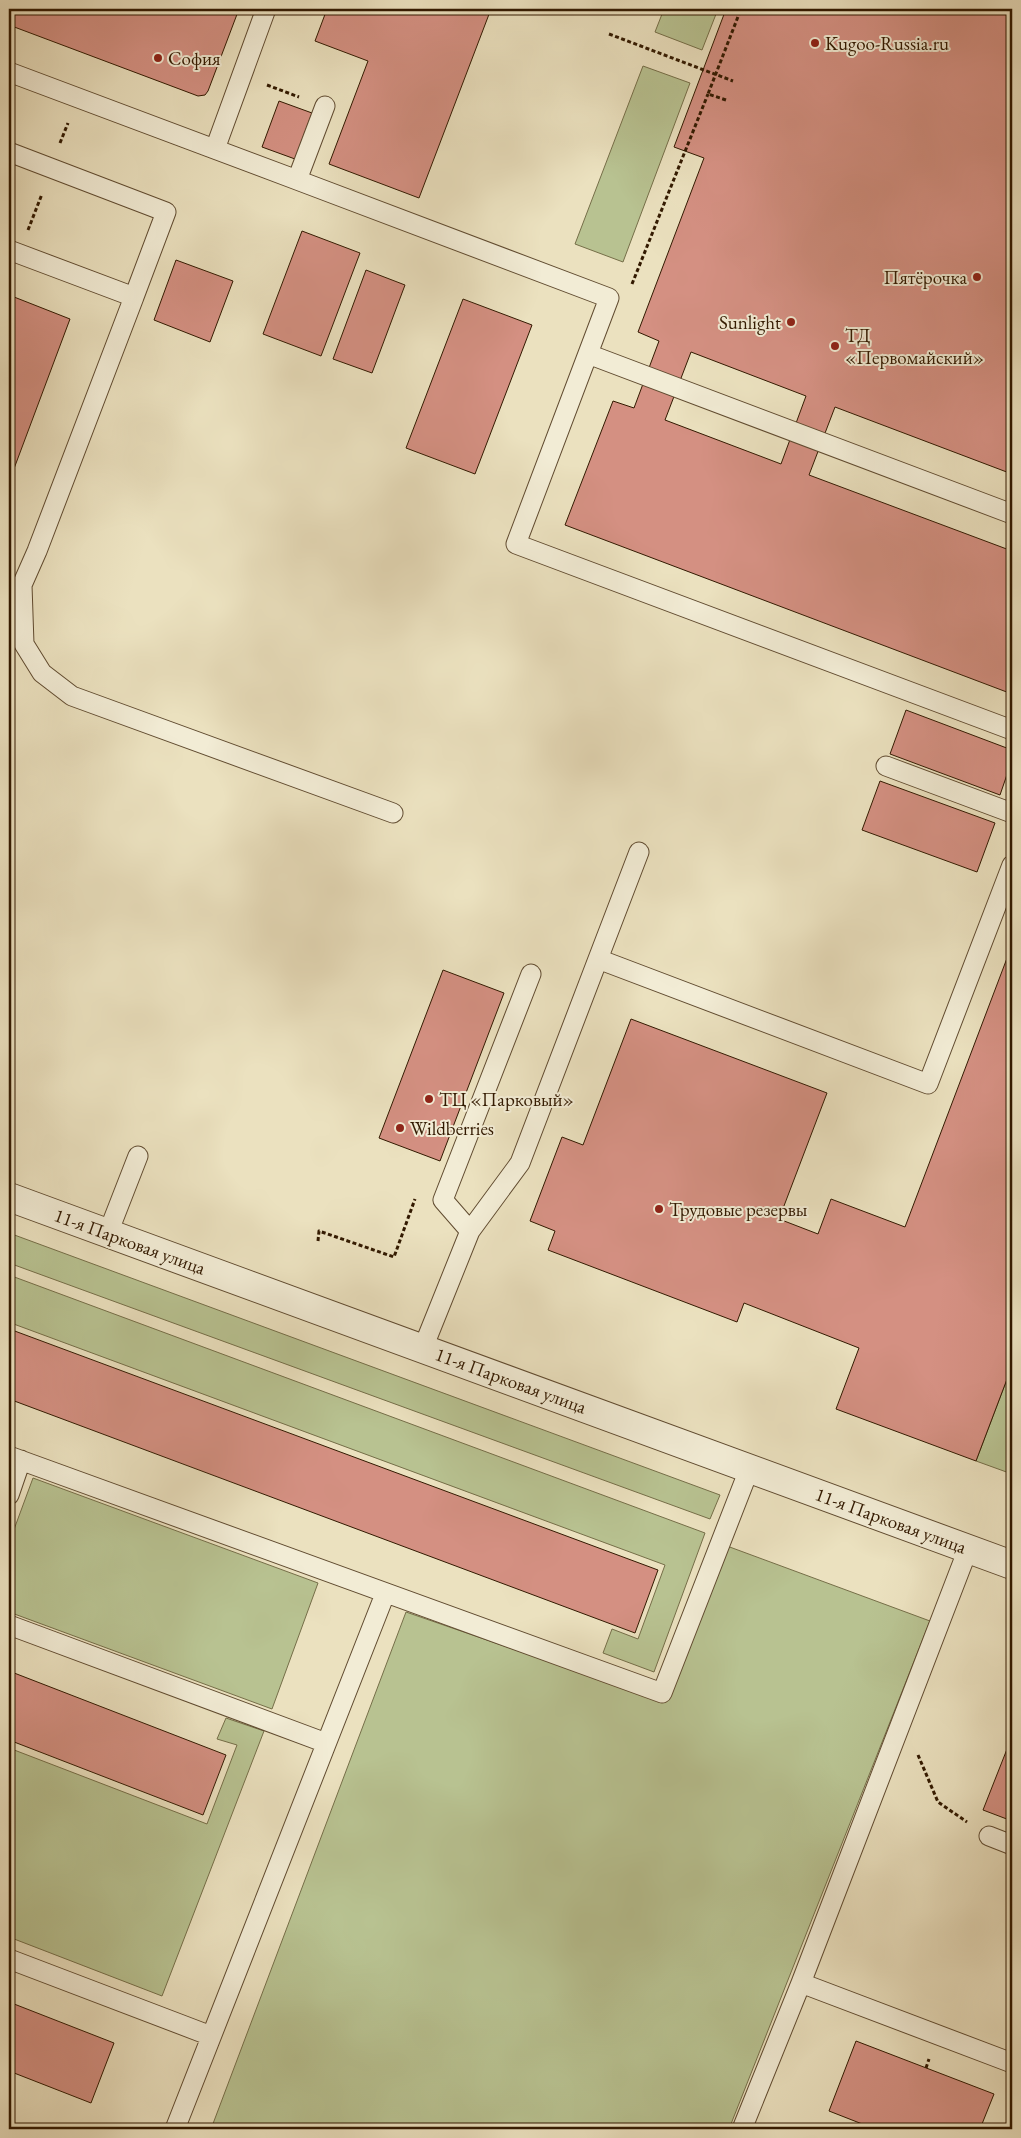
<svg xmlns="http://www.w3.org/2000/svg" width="1021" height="2138" font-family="'EB Garamond',serif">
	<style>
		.green { fill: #b8c291; stroke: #756e48 }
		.building { fill: #d49082; stroke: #321900; fill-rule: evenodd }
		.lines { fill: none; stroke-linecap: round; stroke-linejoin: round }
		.lane-casing { stroke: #604b30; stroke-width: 21 }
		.street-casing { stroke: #604b30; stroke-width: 30 }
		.path { stroke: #321900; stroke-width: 3; stroke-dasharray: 4 2.5; stroke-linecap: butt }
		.lane { stroke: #f2ecd5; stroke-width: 19 }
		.street { stroke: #f2ecd5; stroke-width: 28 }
		.poi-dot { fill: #8f2418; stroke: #f2ecd5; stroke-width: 2 }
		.labels { text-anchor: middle; stroke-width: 4; stroke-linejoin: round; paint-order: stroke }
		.poi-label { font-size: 19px; fill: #321900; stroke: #f2ecd5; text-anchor: start }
		.street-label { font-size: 19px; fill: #321900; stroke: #f2ecd5 }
	</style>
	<rect width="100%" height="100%" fill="#ebe1bf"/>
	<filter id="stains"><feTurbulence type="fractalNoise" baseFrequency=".004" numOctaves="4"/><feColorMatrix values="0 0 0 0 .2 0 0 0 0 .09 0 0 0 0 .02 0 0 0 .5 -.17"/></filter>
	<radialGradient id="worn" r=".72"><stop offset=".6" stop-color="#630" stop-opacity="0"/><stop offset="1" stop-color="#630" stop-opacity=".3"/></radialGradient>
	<!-- green -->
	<path class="green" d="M664 9H718L702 50 655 32Z
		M643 66 690 83 623 262 575 244Z
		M9 1233 720 1495 710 1519 9 1263Z
		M9 1275 705 1533 654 1672 603 1653 612 1629 638 1639 665 1565 11 1323 9 1327Z
		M1012 1366V1474L976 1461Z
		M33 1478 318 1583 272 1709 9 1612V1543Z
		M727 1546 930 1621 729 2129H211L406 1612 666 1702Z
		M226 1718 264 1731 162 1996 9 1937V1748L207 1824 237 1745 217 1739Z"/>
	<!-- building -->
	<path class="building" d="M9 9H239L208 91 205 95 198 96 9 25Z
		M327 9H491L419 198 329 164 368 61 315 41Z
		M726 9H1012V474L835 407 809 475 1012 551V694L565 525 613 401 634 408 659 341 638 332 704 158 674 147ZM691 352 806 396 781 464 665 420Z
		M279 101 312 113 295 159 262 147Z
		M302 231 360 253 321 356 263 334Z
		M176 260 233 281 210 342 154 320Z
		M366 270 405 285 372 373 333 359Z
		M9 295 70 319 9 482Z
		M463 299 532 325 475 474 406 448Z
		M906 710 1012 750V760L1000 795 890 754Z
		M880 781 995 823 977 872 862 830Z
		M1012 945V1366L976 1461 836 1409 859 1348 744 1303 737 1322 548 1250 555 1231 530 1221 562 1137 583 1145 631 1019 827 1093 779 1219 818 1234 831 1199 905 1227Z
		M443 970 504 993 440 1161 379 1138Z
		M12 1330 658 1570 635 1633 9 1399V1340Z
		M9 1671 226 1755 203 1815 9 1740Z
		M1011 1739H1012V1821L983 1810Z
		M9 2002 114 2043 91 2103 9 2071Z
		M856 2041 994 2094 980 2129H875L829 2111Z"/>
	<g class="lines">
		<!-- lane casing -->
		<g class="lane-casing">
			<path id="lane" d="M9 72 297 180
				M325 106 297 180 609 298 516 544 1012 730
				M215 149 266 9
				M9 152 166 212 134 297
				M9 250 134 297 37 551 22 585 24 644 42 673 72 696 393 813
				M588 354 1012 514
				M886 766 1012 813
				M598 959 639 852
				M470 1231 520 1163 598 959 928 1084 1012 865
				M108 1233 138 1156
				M423 1348 470 1231 443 1200 531 974
				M9 1456 662 1693 750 1467
				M9 1495 21 1460
				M9 1625 326 1743
				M989 1836 1012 1845
				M9 1959 211 2036
				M801 1983 1012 2063
				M175 2129 385 1594
				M742 2129 801 1983 968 1549"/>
		</g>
		<!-- street casing -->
		<g class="street-casing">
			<path id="street" d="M9 1197 1012 1565"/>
		</g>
		<!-- path -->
		<path class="path" d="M609 34 733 81
			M267 85 299 97
			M726 100 708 94 741 9
			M60 143 68 123
			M28 230 42 194
			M632 284 708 94
			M318 1241 319 1231 394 1257 415 1199
			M918 1755 938 1802 967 1822
			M926 2068 929 2059"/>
		<!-- lane -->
		<use href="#lane" class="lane"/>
		<!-- street -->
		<use href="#street" class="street"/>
	</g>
	<!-- markers -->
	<g class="poi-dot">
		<circle cx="815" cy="43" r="5"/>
		<circle cx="158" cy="58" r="5"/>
		<circle cx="977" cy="277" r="5"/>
		<circle cx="791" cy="322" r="5"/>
		<circle cx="835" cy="346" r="5"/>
		<circle cx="429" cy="1099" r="5"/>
		<circle cx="400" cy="1128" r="5"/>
		<circle cx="659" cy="1209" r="5"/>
	</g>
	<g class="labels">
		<!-- poi labels -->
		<g class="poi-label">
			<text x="825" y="50">Kugoo-Russia.ru</text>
			<text x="168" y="65">София</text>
			<text x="967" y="284" text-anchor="end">Пятёрочка</text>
			<text x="781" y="329" text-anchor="end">Sunlight</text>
			<text x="845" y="342">ТД<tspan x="845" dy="22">«Первомайский»</tspan></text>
			<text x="439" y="1106">ТЦ «Парковый»</text>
			<text x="410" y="1135">Wildberries</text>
			<text x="669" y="1216">Трудовые резервы</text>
		</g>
		<!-- street labels -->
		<g class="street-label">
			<text transform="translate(130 1241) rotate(20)" y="7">11-я Парковая улица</text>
			<text transform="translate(511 1380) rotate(20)" y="7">11-я Парковая улица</text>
			<text transform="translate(891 1520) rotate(20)" y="7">11-я Парковая улица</text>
		</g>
	</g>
	<!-- margin -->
	<rect width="1021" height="2138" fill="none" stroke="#ebe1bf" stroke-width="30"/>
	<rect x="10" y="10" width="1001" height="2118" fill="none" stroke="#321900" stroke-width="2.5"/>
	<rect x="15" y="15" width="991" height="2108" fill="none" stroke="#321900"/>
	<rect width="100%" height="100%" filter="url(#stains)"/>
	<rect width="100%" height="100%" fill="url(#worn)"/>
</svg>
